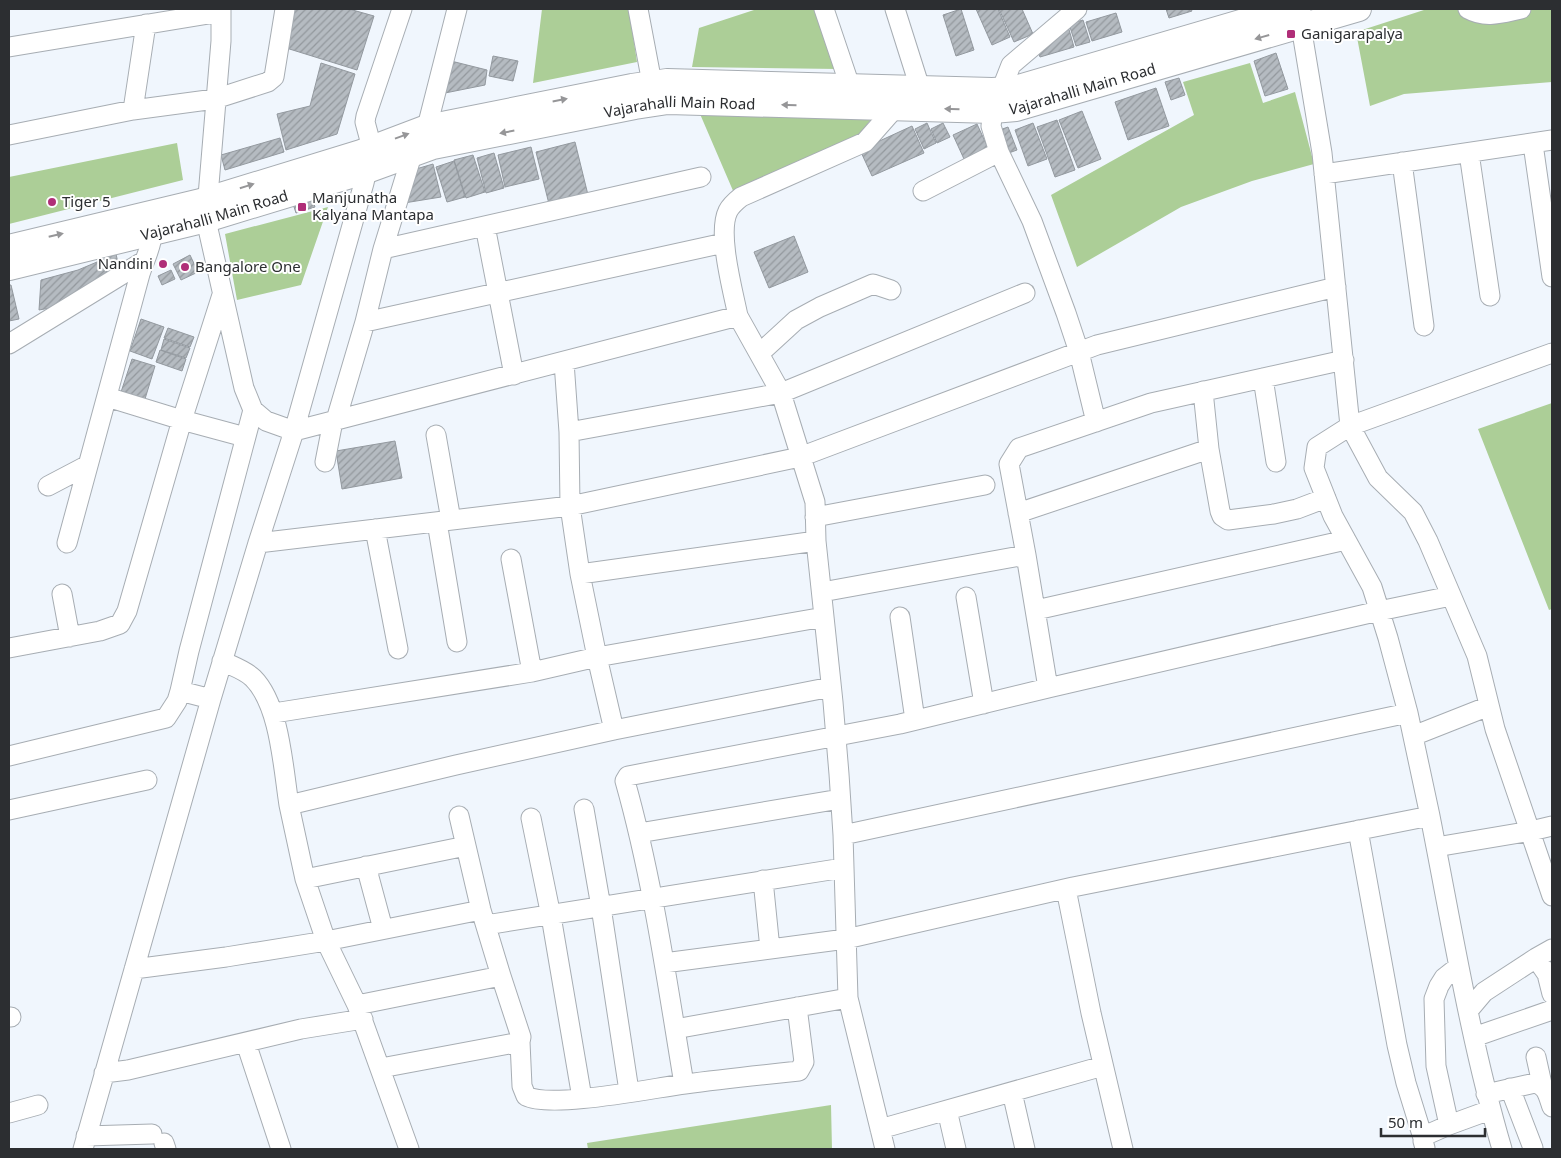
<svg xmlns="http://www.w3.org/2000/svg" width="1561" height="1158" font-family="'Noto Sans',sans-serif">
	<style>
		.grass { fill: #acce97 }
		.building { fill: url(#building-hatch); stroke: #93999f }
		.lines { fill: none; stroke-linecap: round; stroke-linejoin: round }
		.minor-casing { stroke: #a7adb3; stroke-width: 21 }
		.major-casing { stroke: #a7adb3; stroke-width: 26 }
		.minor { stroke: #fff; stroke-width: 19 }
		.major { stroke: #fff; stroke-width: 24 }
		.oneway { fill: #969698 }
		.poi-dot { fill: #b02e78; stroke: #fff; stroke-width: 2 }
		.labels { text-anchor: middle; stroke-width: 4; stroke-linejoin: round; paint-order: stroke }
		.poi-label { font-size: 15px; fill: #2c2e31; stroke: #fff; text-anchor: start }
		.street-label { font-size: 15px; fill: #2c2e31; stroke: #fff }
	</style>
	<defs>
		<pattern id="building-hatch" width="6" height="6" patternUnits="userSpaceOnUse" patternTransform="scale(1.25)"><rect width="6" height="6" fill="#b5bbc1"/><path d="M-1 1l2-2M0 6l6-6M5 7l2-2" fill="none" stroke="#93989d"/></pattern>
	</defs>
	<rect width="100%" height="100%" fill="#f0f6fd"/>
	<!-- grass -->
	<path class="grass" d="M542 9H629L637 62 533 83Z
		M757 9H820L838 69 692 67 699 28Z
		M1427 9H1552V82L1404 94 1370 106 1356 32Z
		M1250 63 1263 103 1295 92 1314 164 1252 181 1181 207 1077 267 1051 195 1194 115 1183 82Z
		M700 114 871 119 856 141 734 193Z
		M177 143 183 180 9 224V177Z
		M328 207 301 285 237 300 225 234Z
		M1552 403V609L1549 610 1478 429Z
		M831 1105 832 1149H588L587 1143Z"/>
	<!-- building -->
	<path class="building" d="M295 9H349L374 16 357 70 283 47Z
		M961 9 974 50 956 56 943 15Z
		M976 9H998L1010 37 992 45Z
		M999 9H1022L1033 34 1014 42Z
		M1166 9H1191L1192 11 1169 18Z
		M1116 13 1122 32 1092 41 1086 22Z
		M1083 20 1090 42 1076 46 1069 24Z
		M1068 26 1074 47 1040 57 1037 49Z
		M1276 53 1288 89 1265 96 1254 61Z
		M493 56 518 61 513 81 489 76Z
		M447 60 487 70 485 85 440 94Z
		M321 63 355 74 337 134 286 150 277 114 310 106Z
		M1179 78 1185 95 1171 100 1165 82Z
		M1156 88 1169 126 1128 140 1115 102Z
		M1082 111 1101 159 1078 168 1059 120Z
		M1057 120 1075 170 1055 177 1037 127Z
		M927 123 936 143 924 149 915 129Z
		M943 123 950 137 937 143 931 129Z
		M1033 123 1047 159 1028 166 1015 130Z
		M977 124 988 148 964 159 953 135Z
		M912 126 924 153 872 176 860 150Z
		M1008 127 1017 150 1006 154 997 131Z
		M280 138 284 152 225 170 221 155Z
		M575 142 588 195 549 204 536 152Z
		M531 147 539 179 505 187 498 155Z
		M494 153 504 188 486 193 477 158Z
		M473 155 485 192 466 198 454 160Z
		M454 161 465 197 447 202 436 167Z
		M433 164 441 197 404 203 416 169Z
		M312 198 315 207 296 213 293 204Z
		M794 236 808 272 769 288 754 252Z
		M116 254 118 263 61 306 39 310 41 280 78 270Z
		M190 255 198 272 181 280 173 264Z
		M171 270 175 279 162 285 158 276Z
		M9 285H11L19 319 9 321Z
		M141 319 164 327 152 359 130 351Z
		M168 328 194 337 190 347 164 338Z
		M164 339 190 348 186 358 161 350Z
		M160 350 186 359 182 371 156 362Z
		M132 359 155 366 145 399 121 392Z
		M395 441 402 478 342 489 336 451Z"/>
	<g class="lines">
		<!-- minor casing -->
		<g class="minor-casing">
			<path id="minor" d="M221 9V41L206 220 244 388 253 410 266 421 294 431 738 316 781 393 815 502 816 541 833 702 839 774 843 835 848 998 885 1149
				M638 9 652 83
				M824 9 850 86
				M895 9 920 88
				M1077 9 1011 65 993 111 991 126 999 152 1032 221 1066 313 1079 352 1096 422
				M1301 9V26L1322 153 1350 426 1552 353
				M1468 9C1486 19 1502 13 1521 9
				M9 47 221 12
				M133 110 146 24
				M427 127 457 9
				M9 135 133 110 215 99 268 82 274 77 285 9
				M1533 144 1552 277
				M1469 153 1490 296
				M1402 162 1424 326
				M1324 174 1552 140
				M923 191 999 152
				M485 226 514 375
				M383 249 701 177
				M738 316C733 291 717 233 728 211 731 205 736 201 741 197L865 142 895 108
				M365 322 724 243
				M9 344 144 261
				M760 353 796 320 820 307 873 284 891 290
				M564 362 569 432 570 506 580 574 597 657 824 617
				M1263 378 1276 462
				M107 397 182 420 245 437
				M336 420 365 322 383 249 412 155
				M569 432 781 393 1025 293
				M436 435 451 520
				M1209 449 1220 511 1222 516 1228 520 1274 514 1297 509 1326 498
				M325 462 333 421
				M48 486 88 465
				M1018 513 1209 449 1203 391
				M815 517 985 485
				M437 522 457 642
				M375 529 398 649
				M67 543 140 274C146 255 155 242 151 222
				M258 543 570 506 800 457 1097 345 1336 287
				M511 559 532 672
				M580 574 816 541
				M822 592 1026 555
				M62 594 70 637
				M966 597 984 704
				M1036 610 1346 540
				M900 617 915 720
				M9 648 100 631 120 624 127 611 182 420 222 295
				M222 661C232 666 245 670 253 678 280 705 283 767 289 805L456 765 614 730 831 687
				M1048 688 1379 611 1451 596
				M211 699 180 691 189 651 253 410
				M274 713 532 672 597 657 614 730
				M1413 736 1489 706
				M9 756 166 718 177 701 180 691
				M289 805 305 879 326 941 357 1005 409 1149
				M584 809 601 907 629 1091
				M9 810 147 780
				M459 816 466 846
				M1430 816C1452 927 1470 1040 1502 1149
				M531 818 551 916 582 1098
				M1358 830 1397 1045 1406 1083 1423 1138
				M639 833 840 799
				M843 835 1408 713
				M1436 847 1531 831 1552 826
				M366 866 383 929
				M305 879 466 846 481 910 501 976 357 1005
				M763 880 770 949
				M1066 889 1091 1013 1123 1149
				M486 925 843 868
				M1536 958 1547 974 1552 994
				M664 963 846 939 1073 887 1430 816 1408 713 1388 638 1372 587 1333 516 1314 468 1317 447 1350 426 1378 478 1413 512 1428 541 1477 656 1495 729 1552 896
				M134 969 226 957 326 941 481 910
				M1468 1011 1484 992 1536 958 1552 949
				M9 1017H11
				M675 1029 848 998
				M1474 1037 1552 1010
				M520 1042 522 1086 526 1096C551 1109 653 1088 685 1084 723 1079 761 1075 799 1071L804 1062 797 1007
				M246 1043 281 1149
				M1536 1057 1542 1084
				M381 1068 520 1042 521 1037 501 976
				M104 1073 128 1070 301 1029 363 1019
				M684 1084C667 982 653 880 625 781L628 776 900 724 1048 688 1026 555 1009 464 1019 448 1151 403 1344 360
				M1510 1088 1533 1148
				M1012 1092 1025 1149
				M1486 1094 1535 1083C1547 1086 1548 1096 1552 1107
				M947 1110 956 1149
				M9 1113 38 1105
				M1449 1125 1436 1066 1434 999 1439 986 1444 978 1458 967
				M880 1129 1103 1066
				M86 1136 152 1134
				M164 1143 166 1149
				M1425 1148 1423 1141 1424 1136 1449 1125 1490 1110
				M83 1149 211 699 258 543 294 431 364 183 372 148 365 122 366 116 402 9"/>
		</g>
		<!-- major casing -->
		<g class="major-casing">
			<g id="major">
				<path d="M9 247 201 201 361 152 427 127 632 86 667 81 992 90 1012 89 1285 9"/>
				<path id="s1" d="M9 268 206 220 367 171 433 147 635 107 668 102 993 111 1016 109 1359 9"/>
			</g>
		</g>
		<!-- minor -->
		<use href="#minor" class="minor"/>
		<!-- major -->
		<use href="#major" class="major"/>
	</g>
	<!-- one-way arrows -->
	<defs><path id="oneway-solid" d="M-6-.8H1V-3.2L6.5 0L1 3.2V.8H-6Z" transform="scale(1.25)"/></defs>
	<g class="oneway">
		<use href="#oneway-solid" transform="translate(1262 37) rotate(164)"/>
		<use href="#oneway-solid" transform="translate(560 100) rotate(-11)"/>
		<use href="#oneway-solid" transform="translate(789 105) rotate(-179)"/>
		<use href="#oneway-solid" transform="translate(952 109) rotate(-178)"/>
		<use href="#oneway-solid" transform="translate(507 132) rotate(169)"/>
		<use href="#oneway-solid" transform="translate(402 136) rotate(-20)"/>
		<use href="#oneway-solid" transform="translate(247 186) rotate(-17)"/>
		<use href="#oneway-solid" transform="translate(56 235) rotate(-13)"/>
	</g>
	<!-- markers -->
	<g class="poi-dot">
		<rect x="1286" y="29" width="10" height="10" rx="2.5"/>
		<circle cx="52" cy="202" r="5"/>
		<rect x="297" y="202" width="10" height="10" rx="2.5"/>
		<circle cx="163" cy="264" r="5"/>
		<circle cx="185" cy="267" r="5"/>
	</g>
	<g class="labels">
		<!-- poi labels -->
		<g class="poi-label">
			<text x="1301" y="39">Ganigarapalya</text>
			<text x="312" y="203">Manjunatha<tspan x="312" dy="17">Kalyana Mantapa</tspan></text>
			<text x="62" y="207">Tiger 5</text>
			<text x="153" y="269" text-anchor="end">Nandini</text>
			<text x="195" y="272">Bangalore One</text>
		</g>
		<!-- street labels -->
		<g class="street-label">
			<text dy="5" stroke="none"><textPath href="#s1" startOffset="1098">Vajarahalli Main Road</textPath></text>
			<text dy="5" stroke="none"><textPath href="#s1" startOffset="692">Vajarahalli Main Road</textPath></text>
			<text dy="5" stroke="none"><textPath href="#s1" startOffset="212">Vajarahalli Main Road</textPath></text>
		</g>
	</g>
	<!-- border -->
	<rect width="1561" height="1158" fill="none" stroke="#2c2e31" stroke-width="20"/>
	<!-- scale -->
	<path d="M1381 1128v8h104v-8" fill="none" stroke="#2c2e31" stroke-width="2.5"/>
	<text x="1388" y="1128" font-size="15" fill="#2c2e31" stroke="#ffffff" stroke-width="4" paint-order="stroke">50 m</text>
</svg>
